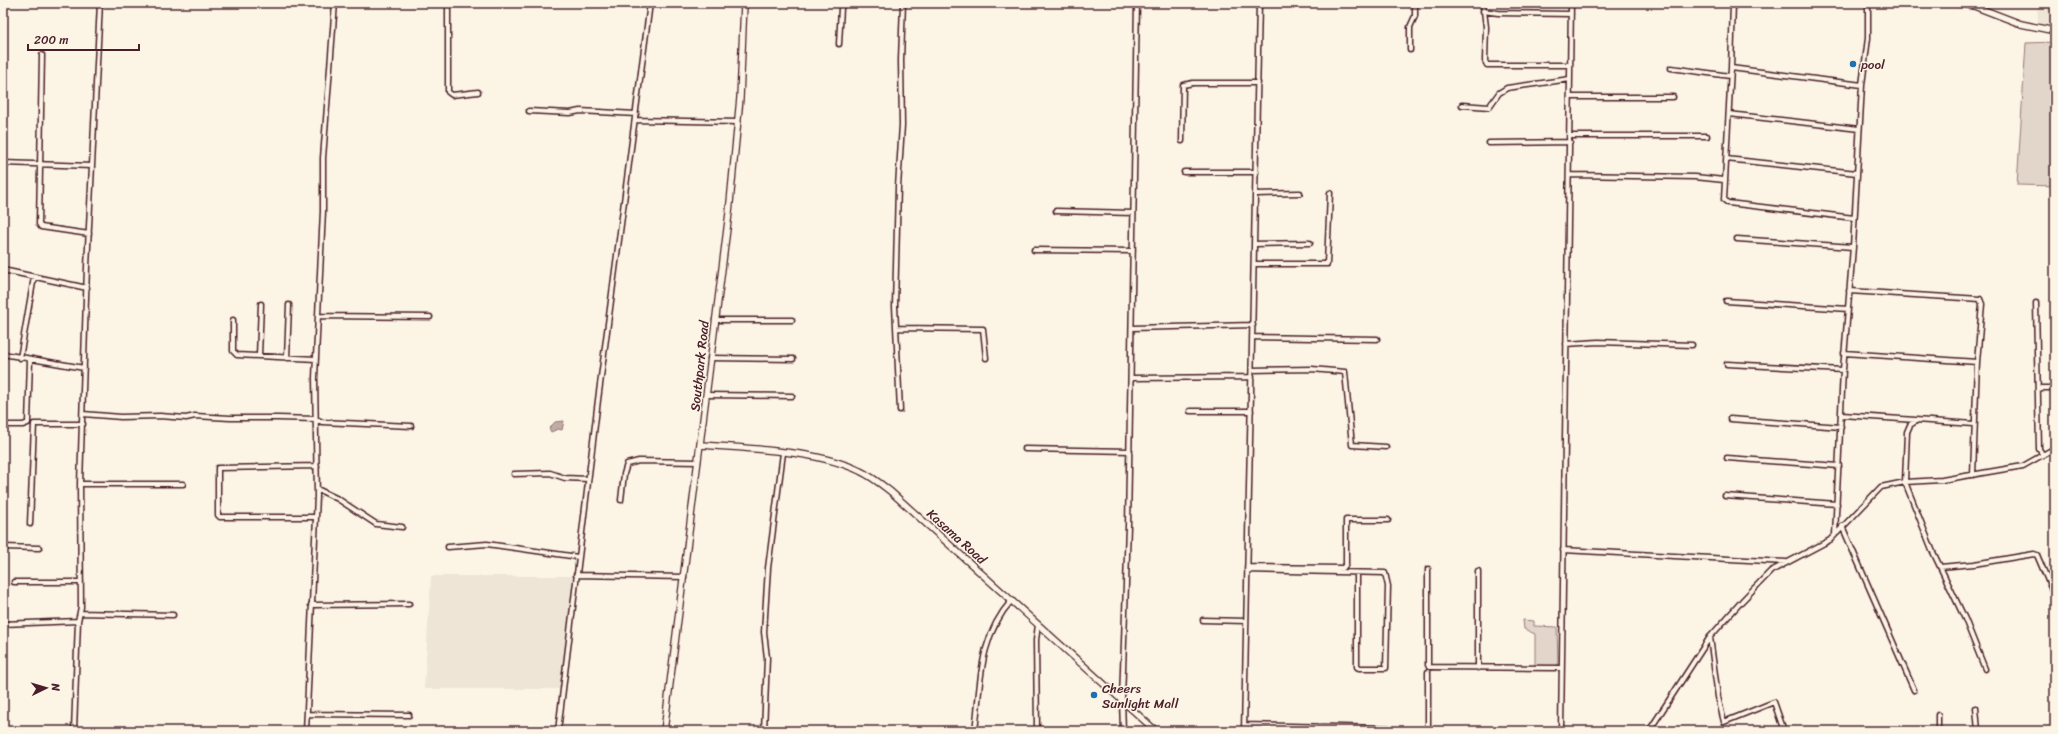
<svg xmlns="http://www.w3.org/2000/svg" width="2058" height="734" font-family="Sriracha,sans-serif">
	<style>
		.built { fill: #eee5d7 }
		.green { fill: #e2d5ca; stroke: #967a7a }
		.water { fill: #c0aca5; stroke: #917474 }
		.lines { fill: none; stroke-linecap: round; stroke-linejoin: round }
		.minor-casing { stroke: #4a1f2b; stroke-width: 7 }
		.tertiary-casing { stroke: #4a1f2b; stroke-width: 8 }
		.minor { stroke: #fcf5e5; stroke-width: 4 }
		.tertiary { stroke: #fcf5e5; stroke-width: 5.5 }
		.poi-dot { fill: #1f6fb2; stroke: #fcf5e5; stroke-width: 1.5 }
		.labels { text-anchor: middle; stroke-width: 3; stroke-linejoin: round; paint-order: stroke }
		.poi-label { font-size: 13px; fill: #4a1f2b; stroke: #fcf5e5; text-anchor: start }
		.street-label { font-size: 13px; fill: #4a1f2b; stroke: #fcf5e5 }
	</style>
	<rect width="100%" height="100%" fill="#fcf5e5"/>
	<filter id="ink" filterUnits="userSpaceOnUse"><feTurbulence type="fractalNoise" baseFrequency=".025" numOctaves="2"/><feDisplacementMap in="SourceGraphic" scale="8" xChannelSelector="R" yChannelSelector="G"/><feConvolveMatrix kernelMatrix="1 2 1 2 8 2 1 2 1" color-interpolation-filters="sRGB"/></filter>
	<g filter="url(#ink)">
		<!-- built -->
		<path class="built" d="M2037 3H2055V26L2038 25Z
			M431 576H575L560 689H424Z"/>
		<!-- green -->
		<path class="green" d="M2055 42V186L2017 185 2026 43Z
			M1523 620 1534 621V626L1557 627 1558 666H1535V634L1524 629Z"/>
		<!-- water -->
		<path class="water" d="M564 421 562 430 558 429 551 432 549 428 555 422Z"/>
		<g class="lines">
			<!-- minor casing -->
			<g class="minor-casing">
				<path id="minor" d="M448 3V92L452 95 478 92
					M1483 3 1486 27 1485 61 1487 65H1570
					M1733 3 1731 68 1724 200 1728 203 1854 218
					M1483 11 1498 13 1571 14
					M839 44 841 8 844 3
					M1410 50V27L1415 16V3
					M42 55 39 224 41 227 89 234
					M1671 68 1730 76
					M1731 68 1862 85
					M1570 97H1673
					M1462 105 1489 107 1499 93 1507 88 1570 79
					M529 111 570 113 580 111 636 114
					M1729 114 1859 129
					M636 120 738 122
					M1570 136H1707
					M1182 141 1183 85 1193 83H1258
					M1489 143 1570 142
					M1726 159 1857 173
					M3 163 92 166
					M1184 172H1256
					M1570 175 1695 177 1724 180
					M1256 194 1300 193
					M1056 211 1133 213
					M1737 239 1853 247
					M1255 244 1310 243
					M1034 250 1133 251
					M1254 264H1327L1330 193
					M3 270 87 288
					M1849 291 1980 299 1982 304 1977 362 1973 475
					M1726 301 1848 309
					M2036 303 2039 449 2043 455
					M318 316 430 317
					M233 320V351L237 355 316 359
					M715 320H792
					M897 328 983 329 986 358
					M1132 328 1253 325
					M1253 337 1377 339
					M1566 344 1598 342 1692 345
					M1844 353 1977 362
					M3 354 84 368
					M259 356 261 304
					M20 358 34 277
					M287 358 289 305
					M710 358 793 359
					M1727 364 1843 370
					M1252 370 1312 369 1345 372 1352 445 1386 447
					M1131 378 1252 377
					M2039 388H2055
					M707 395 792 396
					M900 410 895 306 898 187 902 125 901 60 903 3
					M1190 411H1251
					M83 414 121 417 160 416 186 418 195 416 230 418H278L316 419 322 422 411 426
					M1842 415 1974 424
					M1730 419 1841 427
					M1916 421 1910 425 1907 432 1905 482 1933 552 1965 619 1985 669
					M3 425H23L28 423 30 360
					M1025 449 1130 451
					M1727 458 1839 466
					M514 474 550 473 565 478 588 479
					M80 484H183
					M317 489 338 499 376 524 402 527
					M1725 496 1837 504
					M621 500 624 474 627 464 639 461 698 462
					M316 517H220L218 515V468L317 466
					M30 524 34 424H83
					M1842 526 1914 690
					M1837 533 1881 487 1905 482 1942 480 2023 466 2055 448
					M3 547 39 548
					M448 547 487 544 578 557
					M1563 550 1786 562
					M1247 567 1343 568 1346 564V520H1388
					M1940 567 1974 564 2034 554 2037 555 2055 597
					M1428 569V665L1429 667 1562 668
					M1247 570 1385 573 1388 586 1386 668H1359L1357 667V573
					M1478 571V668
					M576 575 684 577
					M14 582H81
					M311 605 409 604
					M80 613 173 615
					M1203 620 1246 621
					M3 624 78 621
					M1710 637 1718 697 1724 722 1774 702 1784 731
					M1976 708 1978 731
					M307 714 409 715
					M1938 715V731
					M1244 725 1388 728
					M74 731 78 621 81 607 80 484 87 267 100 3
					M306 731 317 496 315 378 323 211V158L335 3
					M558 731 598 400 650 3
					M764 731 767 658 764 632 768 568 783 453
					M975 731C981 683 978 638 1012 600
					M1037 731 1036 640 1038 625
					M1123 731 1122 699 1128 526 1137 3
					M1244 731 1259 3
					M1428 731V672
					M1561 731 1571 3
					M1649 731 1710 637 1742 601 1771 571 1830 540 1835 535 1843 370 1853 247 1862 85 1868 38V3"/>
			</g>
			<!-- tertiary casing -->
			<g class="tertiary-casing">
				<path id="tertiary" d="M1957 3 1974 6 2021 24 2055 31
					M701 445C749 449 817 450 860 471 871 476 881 484 890 491L1156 731
					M664 731 729 213 740 98 744 3"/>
			</g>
			<!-- minor -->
			<use href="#minor" class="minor"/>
			<!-- tertiary -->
			<use href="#tertiary" class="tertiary"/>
		</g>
	</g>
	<!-- markers -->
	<g class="poi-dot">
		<circle cx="1853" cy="64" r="4"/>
		<circle cx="1094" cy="695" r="4"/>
	</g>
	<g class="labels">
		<!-- poi labels -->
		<g class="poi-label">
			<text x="1861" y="69">pool</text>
			<text x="1102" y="693">Cheers<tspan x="1102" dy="15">Sunlight Mall</tspan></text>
		</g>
		<!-- street labels -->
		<g class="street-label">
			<text transform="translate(699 366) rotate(-84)" y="5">Southpark Road</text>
			<text transform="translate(957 536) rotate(42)" y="5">Kasama Road</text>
		</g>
	</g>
	<!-- margin -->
	<rect width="2058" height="734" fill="none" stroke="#fcf5e5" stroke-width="16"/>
	<rect x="8" y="8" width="2042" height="718" fill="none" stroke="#4a1f2b" stroke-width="1.5" filter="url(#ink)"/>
	<!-- north arrow -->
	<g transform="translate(46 688) rotate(85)" stroke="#fcf5e5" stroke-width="3" paint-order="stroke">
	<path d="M0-3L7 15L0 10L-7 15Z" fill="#4a1f2b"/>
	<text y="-6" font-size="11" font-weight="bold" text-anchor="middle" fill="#4a1f2b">N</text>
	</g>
	<!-- scale -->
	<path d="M28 44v6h111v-6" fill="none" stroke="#4a1f2b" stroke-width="2"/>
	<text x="34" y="44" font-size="12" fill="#4a1f2b" stroke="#fcf5e5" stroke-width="3" paint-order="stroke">200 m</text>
</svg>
